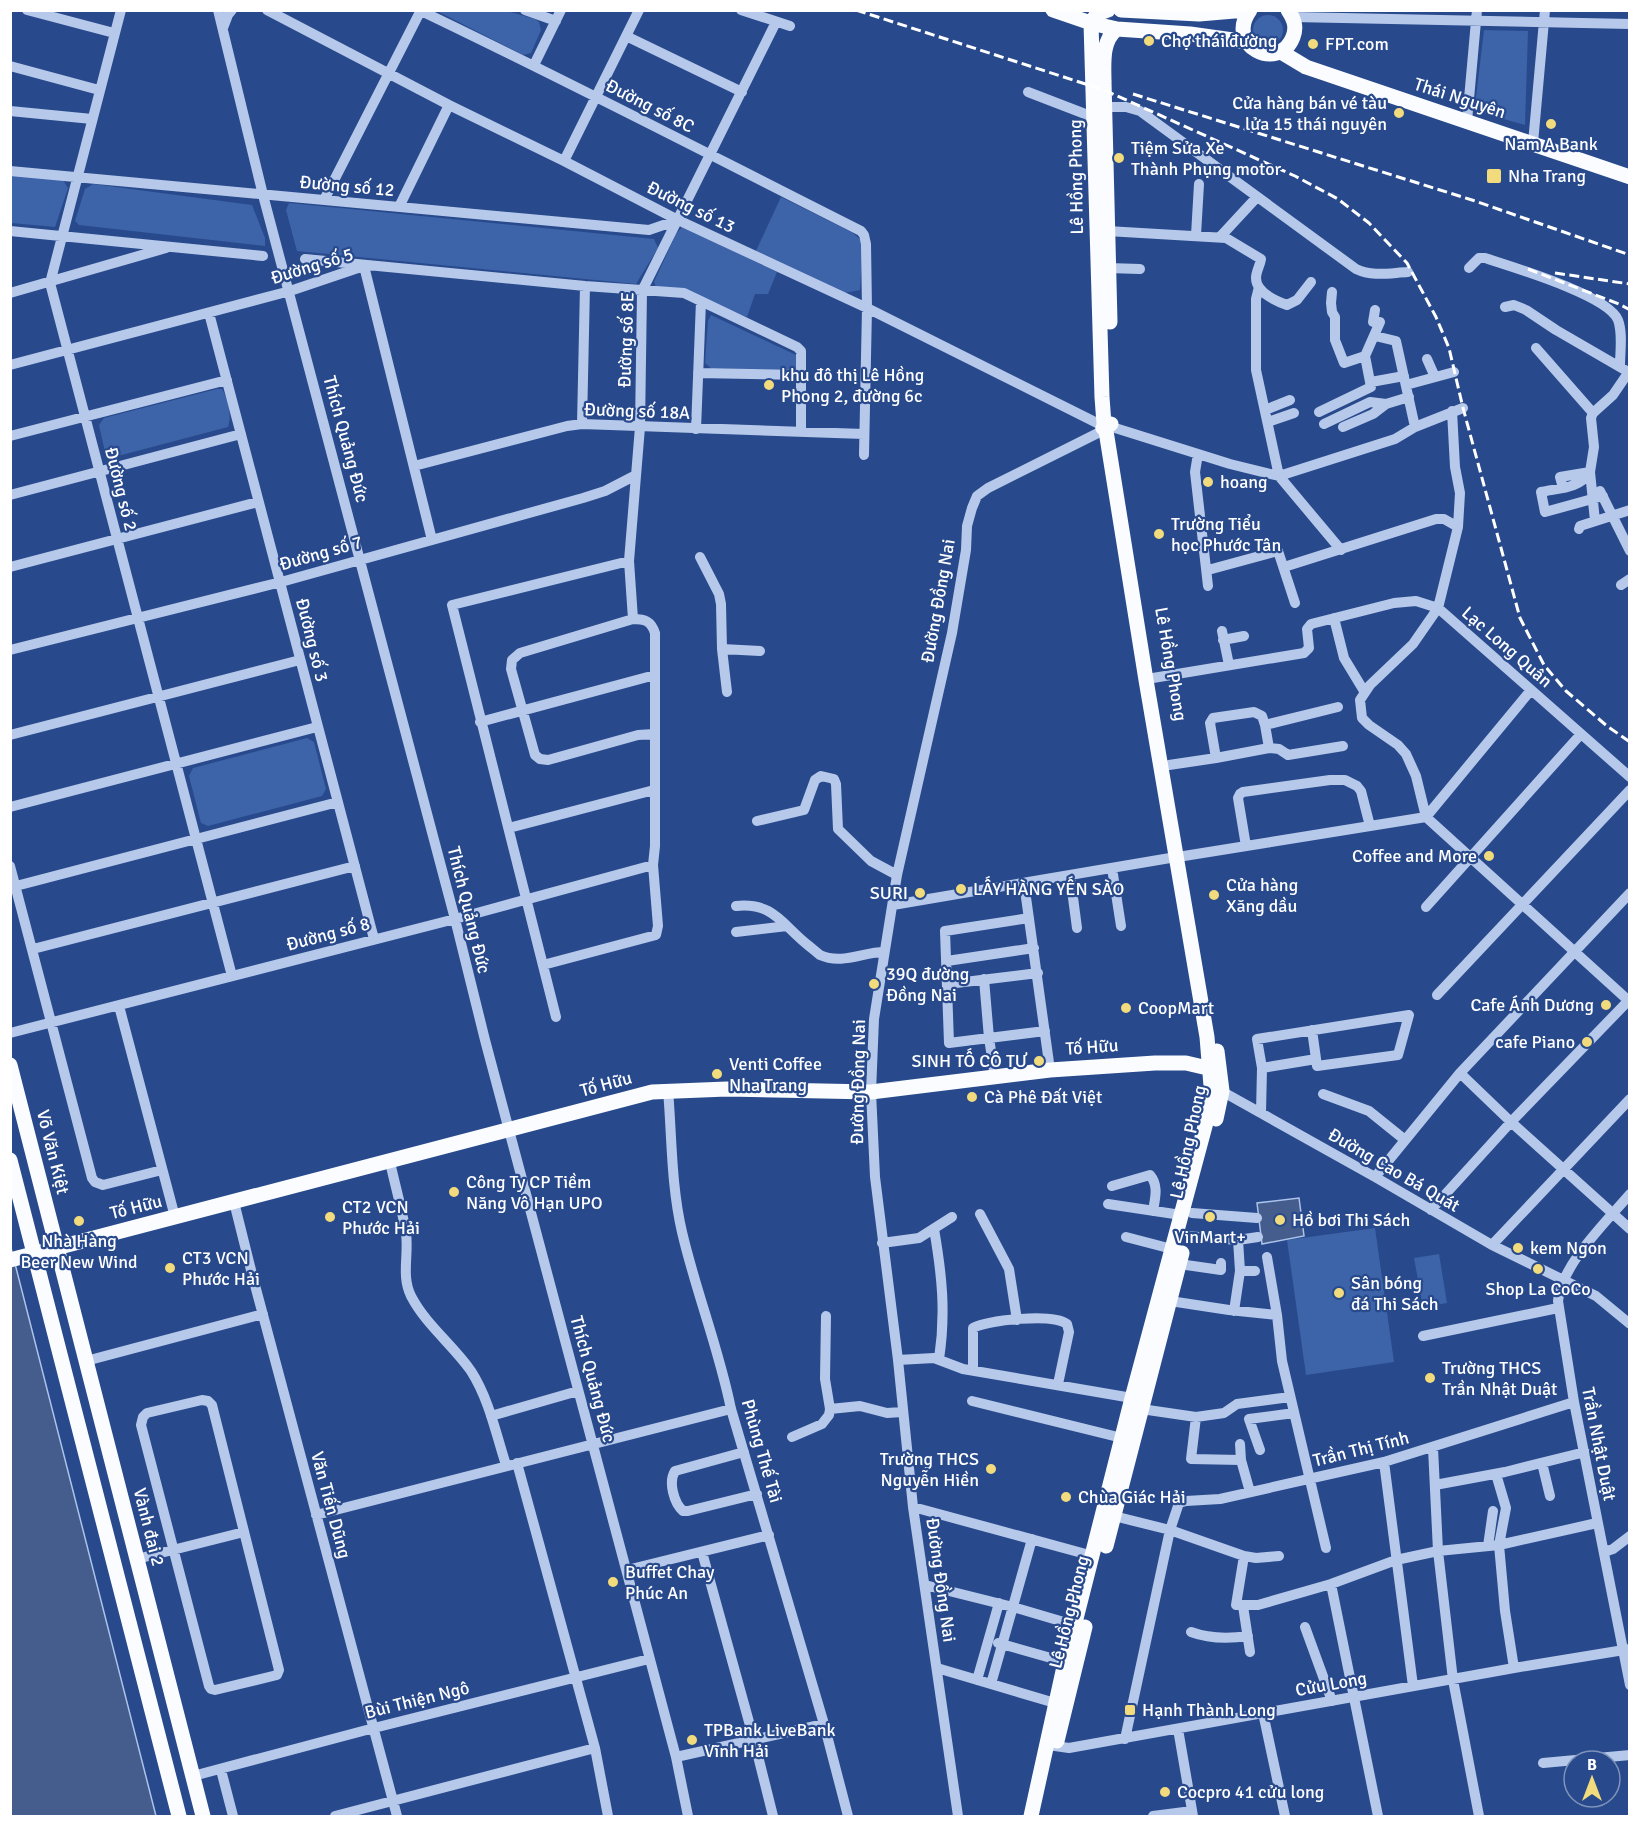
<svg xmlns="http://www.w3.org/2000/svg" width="1640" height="1827" font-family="Signika,sans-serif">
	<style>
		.green { fill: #3d63a8 }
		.water { fill: #455d8d; stroke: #acc3ea; stroke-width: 1.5 }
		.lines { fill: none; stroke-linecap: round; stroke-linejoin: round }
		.minor { stroke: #b7c9ea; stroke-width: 10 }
		.major { stroke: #fafcff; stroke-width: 15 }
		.rail { stroke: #fff; stroke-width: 3; stroke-dasharray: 10 4.5; stroke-linecap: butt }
		.poi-dot { fill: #f2db7d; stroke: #284a8c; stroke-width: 2 }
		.labels { text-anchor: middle; stroke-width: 4.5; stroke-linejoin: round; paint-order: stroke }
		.poi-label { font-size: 18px; fill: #fff; stroke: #284a8c; text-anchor: start }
		.street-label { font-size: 18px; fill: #fff; stroke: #284a8c }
	</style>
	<rect width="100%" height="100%" fill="#284a8c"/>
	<!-- green -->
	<path class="green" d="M437 11H507L535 19 539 22 541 30 531 53 523 55Z
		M1253 30a15 15 0 1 1 30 0a15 15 0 1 1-30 0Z
		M1484 30 1528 31 1525 125 1486 114 1477 108 1476 97Z
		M10 175 63 180 68 188 55 227 11 223Z
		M93 184 252 205 265 238V246L79 225 75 221 85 189Z
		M781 197 853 233 863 242 860 290 844 293 755 253Z
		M289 203 654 239 658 248 636 284 297 251 286 210Z
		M683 226 777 272 768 294H755L747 317 656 287 654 282 676 234Z
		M711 315 796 355V369L792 371 713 370 705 363 708 321Z
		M217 389H222C228 399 232 415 228 427L114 457 105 452 99 425 104 418Z
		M307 738 314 742 326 789 322 796 208 826 201 823 189 776 193 768Z
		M1375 1228 1394 1362 1306 1375 1287 1240Z
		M1439 1254 1447 1303 1423 1307 1414 1258Z"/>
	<!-- water -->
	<path class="water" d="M1299 1198 1304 1236 1262 1244 1257 1203Z
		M11 1248 156 1816H11Z"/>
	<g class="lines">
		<!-- minor -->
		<path class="minor" d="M27 10 114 33
			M121 10 50 283 232 976
			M218 10 263 195 455 919 485 1040 676 1757 688 1816
			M267 10 449 105 564 161 678 220 867 308 1103 426
			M419 10C568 81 714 157 861 231L864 235 866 244 867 308 864 455
			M525 10 556 21
			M741 10 790 26
			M1293 17 1630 24
			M223 28 228 15 232 10
			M626 36 742 92
			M534 65 561 10
			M10 66 99 90
			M1028 92 1093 117
			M1099 107H1126L1140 111 1356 269C1373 277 1389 273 1408 272
			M10 111 92 119
			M1467 121 1477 10
			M1533 143 1545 10
			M564 161 639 10
			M10 171 649 230 678 220
			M324 200 421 10
			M399 207 449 105
			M10 231 263 256
			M1107 231 1226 238 1261 259C1260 266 1256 271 1256 278 1256 292 1276 301 1287 305L1297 300 1311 282
			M1196 235 1199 184
			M1220 237 1257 197
			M305 259 585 286 684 293 797 347 801 351V432
			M364 266 432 540
			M1108 268 1140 269
			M1469 268 1479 258H1485C1512 267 1608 295 1618 320 1623 333 1620 352 1620 366
			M1259 287 1256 299V370L1279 476 1341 550
			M1332 292 1331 303 1332 312 1335 317V340L1344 363 1365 356 1380 322H1373L1375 310
			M10 293 166 248
			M1505 307 1514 305 1526 310 1556 330 1625 370
			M209 313 374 939
			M1375 336 1396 341 1415 427
			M1536 348 1593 413
			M1427 359 1435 377
			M10 365 290 291 361 267
			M698 373 802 375
			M1371 382 1404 376
			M1406 385 1454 372
			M1265 410 1290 400
			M1452 411 1455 467 1460 493 1458 527 1438 608 1413 644 1370 685 1360 700 1362 718 1369 725 1398 745 1406 754 1416 776 1426 817 1630 1002
			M1319 412 1371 387 1365 356
			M1268 422 1294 413
			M582 424 585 286
			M1324 424 1370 402 1386 404 1409 397
			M1112 427 1230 464 1279 476 1395 439 1415 427 1463 408
			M1343 427 1373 414 1386 404
			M696 429 701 301
			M10 436 227 380
			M1198 454 1195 472 1208 586
			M414 466 567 426 582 424 864 434
			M1590 472C1579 489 1559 488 1541 492L1545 512 1603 496
			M1563 488 1560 477 1590 472
			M1600 491 1630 551
			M10 495 241 434
			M1595 521 1590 472 1594 447 1591 418 1593 413 1613 395 1628 373
			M1579 529 1580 526 1630 510
			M700 557 719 594 721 604 722 649 727 692
			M10 567 258 502
			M1284 567 1436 519H1444L1458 527
			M1208 570 1278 551 1295 603
			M1621 585 1630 579
			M1334 618 1344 658 1364 691
			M633 619 629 561 640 427 642 291 776 22
			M1222 631 1229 665
			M1223 640 1244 636
			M722 649 760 651
			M10 650 281 582 583 498 605 491 636 475
			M1153 678 1304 653 1309 648 1307 629 1311 624 1394 603 1416 601 1438 608 1630 777
			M480 722 655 675
			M1265 725 1269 748
			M10 735 300 660
			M1216 758 1210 723 1213 718 1254 712 1262 716 1265 725 1338 707
			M1169 765 1216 758 1269 748 1279 749 1288 755 1343 746
			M10 807 317 727
			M757 821 804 810 815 780 821 776 834 779 836 784 838 829 871 861 897 875
			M509 828 654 790
			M1246 846 1238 798 1240 794 1243 792 1330 780H1345L1357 786 1361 791 1370 826
			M1184 856 1426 817 1531 690
			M10 866 92 1178 95 1182 103 1185 162 1170
			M1112 868 1121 926
			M1070 875 1077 928
			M1024 883 1050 1070
			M16 886 338 802
			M893 905 1176 857
			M736 906C774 902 782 925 809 946 813 949 817 953 820 955 842 965 863 952 884 952
			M1426 907 1581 734
			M1029 918 945 931 949 1043 1045 1031
			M736 932 787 926
			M33 949 355 866
			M947 961 1034 948
			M543 965 656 935 658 926 653 865 655 846V633C651 621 645 619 633 619L520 653 512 660 511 669 535 755 540 759 548 760 638 735 654 734
			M984 979 989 1038 995 1077
			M948 984 1038 973
			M1437 995 1630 790
			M119 1006 175 1217
			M556 1017 452 605 629 561
			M10 1033 455 919 653 865
			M1262 1068 1316 1059
			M1460 1073 1511 1122 1630 1229
			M1216 1088 1375 1177 1492 1245 1596 1296 1630 1324
			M668 1090C672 1137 671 1185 682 1232 696 1292 719 1349 731 1409L824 1724 848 1816
			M1323 1094 1369 1111 1405 1140
			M1261 1113 1262 1068 1257 1039 1409 1015 1398 1055 1317 1066 1312 1030
			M390 1162C395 1185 402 1209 406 1233 409 1255 401 1276 411 1296 426 1325 453 1345 471 1371 489 1399 496 1434 506 1465
			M1375 1177 1460 1073 1630 893
			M1112 1186 1150 1175C1159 1186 1155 1198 1153 1211
			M1630 1194C1607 1221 1561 1265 1558 1301L1574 1402 1630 1685
			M234 1202 252 1274 397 1816
			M1108 1204 1181 1215
			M1431 1210 1511 1122 1630 999
			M1192 1213 1257 1218
			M980 1214 1009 1269 1017 1320
			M934 1229C942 1275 946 1313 939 1359
			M1186 1236 1238 1240 1258 1237
			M1126 1237 1172 1249
			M882 1243 919 1238 952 1217
			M1492 1245 1630 1099
			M1267 1257 1277 1315
			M1179 1264 1221 1270V1263
			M1240 1271H1255
			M1170 1301 1229 1310 1277 1315 1282 1361 1326 1548
			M1234 1311 1240 1271 1238 1240
			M1423 1336 1558 1308
			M898 1360 934 1358 963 1369 1132 1398
			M86 1361 263 1314
			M973 1370V1328C989 1320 1052 1313 1067 1324L1069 1332 1058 1384
			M202 1400 208 1401 212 1405 279 1670 277 1675 215 1690 211 1689 209 1686 141 1425 143 1417 147 1413Z
			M972 1401 1122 1438
			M830 1409 860 1406 887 1413 902 1412
			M1141 1409 1196 1417 1224 1413 1237 1404 1290 1397
			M491 1416 578 1391
			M1196 1417 1191 1459 1241 1460
			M792 1437 822 1424 829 1415 830 1409 825 1379 826 1316
			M1240 1444 1241 1460 1250 1492
			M1433 1448 1438 1551 1453 1680 1479 1816
			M1260 1450 1249 1419 1294 1413
			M744 1452 675 1471C668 1482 674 1503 683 1511H688L757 1494
			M1384 1462 1413 1686
			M517 1463 595 1748 608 1816
			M1542 1463 1550 1496
			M1496 1474 1506 1508 1499 1545 1505 1611 1514 1668
			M1435 1485 1505 1472 1585 1452
			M913 1507 1093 1556
			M316 1515 731 1409
			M1114 1516 1170 1530 1244 1556 1256 1558 1279 1556
			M1488 1546 1493 1511
			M702 1552 754 1740 773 1816
			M1604 1552 1613 1549 1630 1536
			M1244 1556 1236 1605H1258L1331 1584 1396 1560 1438 1551 1499 1545 1597 1523
			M137 1559 244 1532
			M627 1570 769 1535
			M1331 1584 1378 1816
			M925 1585 1013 1607 1074 1625
			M1243 1606 1250 1652
			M1305 1627 1332 1701
			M1191 1632C1210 1639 1228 1639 1248 1636
			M998 1643 1065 1662
			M937 1668 1055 1703
			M977 1680 999 1603
			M991 1684 1032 1539
			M1263 1713 1285 1816
			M1178 1729 1193 1816
			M1125 1739 1170 1530 1179 1503 1186 1501 1220 1499 1384 1462 1574 1402
			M1048 1745 1069 1748 1514 1668 1630 1649
			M676 1757 824 1724
			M1543 1763 1630 1755
			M221 1770 233 1816
			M193 1776 374 1728 649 1659
			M335 1816 595 1748
			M958 1816 913 1507 898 1360 875 1177 871 1092 874 1019 897 875 952 633 966 550 967 526 972 508 977 496 988 488 1104 430
			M1153 1816 1192 1811"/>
		<!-- major -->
		<path class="major" d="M1053 10 1091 23 1117 29 1190 34 1247 42
			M1121 10 1199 14 1246 10
			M1250 10C1224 46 1279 73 1293 37 1297 27 1294 19 1288 10
			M1281 52 1306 67 1630 177
			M1110 322 1104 82C1104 64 1101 41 1117 29
			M1104 424 1102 397 1091 23 1097 14 1108 10
			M10 1065 203 1816
			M1216 1119 1222 1091 1217 1051
			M10 1160 179 1816
			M10 1260 652 1092 727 1089 871 1092 1050 1070 1155 1063H1186L1216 1070
			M1106 1546 1182 1253
			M1057 1741 1085 1627
			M1031 1816 1065 1662 1132 1398 1208 1115 1211 1086 1207 1037 1146 680 1106 431 1103 428 1106 423 1111 424"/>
		<!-- rail -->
		<path class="rail" d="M856 10 1104 90 1295 176 1338 199 1369 223 1407 263 1436 317 1449 348 1463 408 1520 618 1544 665 1566 691 1607 726 1630 742
			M1133 94 1472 200 1630 255
			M1528 269 1619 304 1630 310
			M1555 273 1630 284"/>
	</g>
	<!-- markers -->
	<g class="poi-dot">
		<circle cx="1149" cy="41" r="6"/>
		<circle cx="1313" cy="44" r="6"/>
		<circle cx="1399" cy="113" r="6"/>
		<circle cx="1551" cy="124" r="6"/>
		<circle cx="1119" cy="158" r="6"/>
		<rect x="1486" y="168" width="16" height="16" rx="3"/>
		<circle cx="769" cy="385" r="6"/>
		<circle cx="1208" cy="482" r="6"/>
		<circle cx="1159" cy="534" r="6"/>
		<circle cx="1489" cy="856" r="6"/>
		<circle cx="961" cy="889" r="6"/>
		<circle cx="920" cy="893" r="6"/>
		<circle cx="1214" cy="895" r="6"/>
		<circle cx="874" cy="984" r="6"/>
		<circle cx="1606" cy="1005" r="6"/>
		<circle cx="1126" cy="1008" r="6"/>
		<circle cx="1587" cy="1042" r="6"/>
		<circle cx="1039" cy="1061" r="6"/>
		<circle cx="717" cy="1074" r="6"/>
		<circle cx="972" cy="1097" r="6"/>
		<circle cx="454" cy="1192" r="6"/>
		<circle cx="330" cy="1217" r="6"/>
		<circle cx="1210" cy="1217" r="6"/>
		<circle cx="1280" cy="1220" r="6"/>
		<circle cx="79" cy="1221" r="6"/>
		<circle cx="1518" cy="1248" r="6"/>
		<circle cx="170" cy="1268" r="6"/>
		<circle cx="1538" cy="1269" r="6"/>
		<circle cx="1339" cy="1293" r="6"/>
		<circle cx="1430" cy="1378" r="6"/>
		<circle cx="991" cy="1469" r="6"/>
		<circle cx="1066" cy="1497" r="6"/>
		<circle cx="613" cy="1582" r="6"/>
		<rect x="1124" y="1704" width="12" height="12" rx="3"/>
		<circle cx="692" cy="1740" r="6"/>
		<circle cx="1165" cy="1792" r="6"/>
	</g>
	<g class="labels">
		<!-- poi labels -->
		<g class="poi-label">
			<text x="1161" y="47">Chợ thái đường</text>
			<text x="1325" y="50">FPT.com</text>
			<text x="1387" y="109" text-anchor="end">Cửa hàng bán vé tàu<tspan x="1387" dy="21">lửa 15 thái nguyên</tspan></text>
			<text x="1551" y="150" text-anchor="middle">Nam A Bank</text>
			<text x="1131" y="154">Tiệm Sửa Xe<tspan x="1131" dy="21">Thành Phụng motor</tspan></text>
			<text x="1508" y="182">Nha Trang</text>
			<text x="781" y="381">khu đô thị Lê Hồng<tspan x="781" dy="21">Phong 2, đường 6c</tspan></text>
			<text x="1220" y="488">hoang</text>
			<text x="1171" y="530">Trường Tiểu<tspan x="1171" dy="21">học Phước Tân</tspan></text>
			<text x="1477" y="862" text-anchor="end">Coffee and More</text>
			<text x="1226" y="891">Cửa hàng<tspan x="1226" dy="21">Xăng dầu</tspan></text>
			<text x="973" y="895">LẤY HÀNG YẾN SÀO</text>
			<text x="908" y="899" text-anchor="end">SURI</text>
			<text x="886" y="980">39Q đường<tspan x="886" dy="21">Đồng Nai</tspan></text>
			<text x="1594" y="1011" text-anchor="end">Cafe Ánh Dương</text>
			<text x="1138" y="1014">CoopMart</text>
			<text x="1575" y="1048" text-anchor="end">cafe Piano</text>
			<text x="1027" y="1067" text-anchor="end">SINH TỐ CÔ TƯ</text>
			<text x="729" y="1070">Venti Coffee<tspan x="729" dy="21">Nha Trang</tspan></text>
			<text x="984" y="1103">Cà Phê Đất Việt</text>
			<text x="466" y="1188">Công Ty CP Tiềm<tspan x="466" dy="21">Năng Vô Hạn UPO</tspan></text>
			<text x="342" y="1213">CT2 VCN<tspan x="342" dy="21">Phước Hải</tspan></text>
			<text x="1292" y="1226">Hồ bơi Thi Sách</text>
			<text x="1210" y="1243" text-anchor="middle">VinMart+</text>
			<text x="79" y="1247" text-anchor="middle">Nhà Hàng<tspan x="79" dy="21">Beer New Wind</tspan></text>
			<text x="1530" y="1254">kem Ngon</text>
			<text x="182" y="1264">CT3 VCN<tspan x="182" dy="21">Phước Hải</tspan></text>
			<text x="1351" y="1289">Sân bóng<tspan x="1351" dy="21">đá Thi Sách</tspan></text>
			<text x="1538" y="1295" text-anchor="middle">Shop La CoCo</text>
			<text x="1442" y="1374">Trường THCS<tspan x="1442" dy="21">Trần Nhật Duật</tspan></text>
			<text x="979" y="1465" text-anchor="end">Trường THCS<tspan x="979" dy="21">Nguyễn Hiền</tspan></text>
			<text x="1078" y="1503">Chùa Giác Hải</text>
			<text x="625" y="1578">Buffet Chay<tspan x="625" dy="21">Phúc An</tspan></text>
			<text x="1142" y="1716">Hạnh Thành Long</text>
			<text x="704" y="1736">TPBank LiveBank<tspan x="704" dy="21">Vĩnh Hải</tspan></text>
			<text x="1177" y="1798">Cocpro 41 cửu long</text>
		</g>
		<!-- street labels -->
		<g class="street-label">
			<text transform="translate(1460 98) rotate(18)" y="6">Thái Nguyên</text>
			<text transform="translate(650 106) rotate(27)" y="6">Đường số 8C</text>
			<text transform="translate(1076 177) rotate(-91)" y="6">Lê Hồng Phong</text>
			<text transform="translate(347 186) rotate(5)" y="6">Đường số 12</text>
			<text transform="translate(691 207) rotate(26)" y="6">Đường số 13</text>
			<text transform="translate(312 266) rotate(-17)" y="6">Đường số 5</text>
			<text transform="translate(626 340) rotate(-88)" y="6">Đường số 8E</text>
			<text transform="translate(637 411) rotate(2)" y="6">Đường số 18A</text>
			<text transform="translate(346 439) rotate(75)" y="6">Thích Quảng Đức</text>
			<text transform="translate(121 489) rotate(76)" y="6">Đường số 2</text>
			<text transform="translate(321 553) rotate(-16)" y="6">Đường số 7</text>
			<text transform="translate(938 601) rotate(-80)" y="6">Đường Đồng Nai</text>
			<text transform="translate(312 640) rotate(76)" y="6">Đường số 3</text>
			<text transform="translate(1507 647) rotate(41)" y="6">Lạc Long Quân</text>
			<text transform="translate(1171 664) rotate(80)" y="6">Lê Hồng Phong</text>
			<text transform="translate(469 910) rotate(76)" y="6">Thích Quảng Đức</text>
			<text transform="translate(328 934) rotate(-15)" y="6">Đường số 8</text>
			<text transform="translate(1092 1047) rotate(-4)" y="6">Tố Hữu</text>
			<text transform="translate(858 1082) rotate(-89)" y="6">Đường Đồng Nai</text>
			<text transform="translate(606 1084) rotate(-15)" y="6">Tố Hữu</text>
			<text transform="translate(1188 1142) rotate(-78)" y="6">Lê Hồng Phong</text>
			<text transform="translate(53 1152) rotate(76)" y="6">Võ Văn Kiệt</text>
			<text transform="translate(1394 1170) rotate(30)" y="6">Đường Cao Bá Quát</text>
			<text transform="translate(136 1207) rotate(-14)" y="6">Tố Hữu</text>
			<text transform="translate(593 1379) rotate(75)" y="6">Thích Quảng Đức</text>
			<text transform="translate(1599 1444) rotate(79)" y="6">Trần Nhật Duật</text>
			<text transform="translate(1361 1449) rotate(-14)" y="6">Trần Thị Tính</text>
			<text transform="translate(762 1451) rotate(74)" y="6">Phùng Thế Tài</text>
			<text transform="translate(331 1505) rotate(75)" y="6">Văn Tiến Dũng</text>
			<text transform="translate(149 1527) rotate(76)" y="6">Vành đai 2</text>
			<text transform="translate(941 1580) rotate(82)" y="6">Đường Đồng Nai</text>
			<text transform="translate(1069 1612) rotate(-76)" y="6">Lê Hồng Phong</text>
			<text transform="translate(1331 1684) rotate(-10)" y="6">Cửu Long</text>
			<text transform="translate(417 1700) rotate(-14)" y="6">Bùi Thiện Ngô</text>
		</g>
	</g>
	<!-- border -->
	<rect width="1640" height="1827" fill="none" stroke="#ffffff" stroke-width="24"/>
	<!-- north arrow -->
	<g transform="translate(1592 1779)"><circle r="28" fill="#284a8c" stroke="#7e92ba" stroke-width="1.5"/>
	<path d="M0-4.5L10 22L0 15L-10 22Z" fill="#f2db7d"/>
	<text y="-9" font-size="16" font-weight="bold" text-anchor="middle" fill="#ffffff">B</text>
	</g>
</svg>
